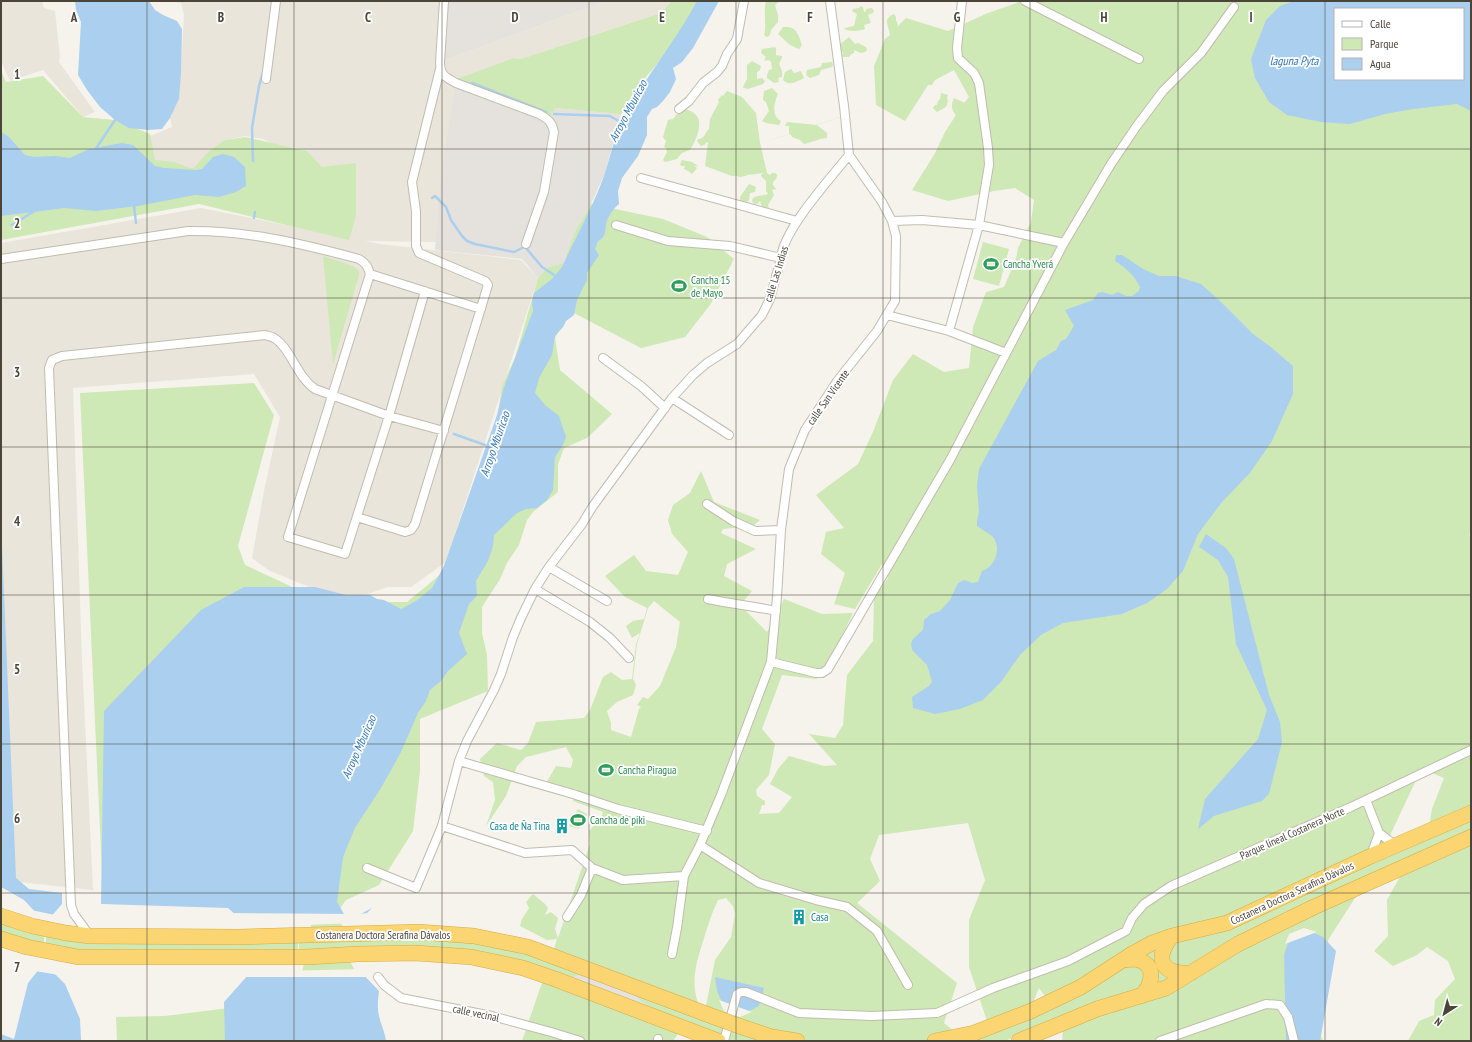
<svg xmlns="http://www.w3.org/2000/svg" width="1472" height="1042" font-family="'PT Sans Narrow',sans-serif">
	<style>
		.residential { fill: #e9e5da }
		.industrial { fill: #e5e2dd }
		.green { fill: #cee8b6; fill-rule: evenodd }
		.parking { fill: #e4e3e0 }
		.water { fill: #abcfef; fill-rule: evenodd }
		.pier { fill: #f5f3ec }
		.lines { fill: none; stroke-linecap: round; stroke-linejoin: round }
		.stream { stroke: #abcfef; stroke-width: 2.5 }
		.street-casing { stroke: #c1bcae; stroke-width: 10 }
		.highway-casing { stroke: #daab41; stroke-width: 16 }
		.street { stroke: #fff; stroke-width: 8 }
		.highway { stroke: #fad572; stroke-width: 15 }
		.highway-bridge-casing { stroke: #daab41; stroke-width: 16; stroke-linecap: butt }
		.highway-bridge { stroke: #fad572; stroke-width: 15 }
		.grid { fill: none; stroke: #4a4439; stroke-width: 1; stroke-opacity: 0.55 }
		.labels { text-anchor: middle; stroke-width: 3.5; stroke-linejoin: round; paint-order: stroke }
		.leisure-label { font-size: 11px; fill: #27864d; stroke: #fff; text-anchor: start }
		.street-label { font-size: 11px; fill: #4a4439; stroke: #fff }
		.culture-label { font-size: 11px; fill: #0d838f; stroke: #fff; text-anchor: end }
		.water-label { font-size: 12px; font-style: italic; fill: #3376b5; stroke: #fff }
		.grid-label { font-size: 13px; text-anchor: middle; font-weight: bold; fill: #4a4439; stroke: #fff; stroke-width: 3.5; stroke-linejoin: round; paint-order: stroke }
	</style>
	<rect width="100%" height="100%" fill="#f5f3ec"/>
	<!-- residential -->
	<path class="residential" d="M1 1H42L44 8 55 11 60 57 59 62 95 112 83 117 43 70 10 81 1 61Z
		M165 1H440V62L606 1H672L661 13 521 59 514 58 437 242 365 241 380 244 521 260 538 278 446 562 411 587H387L360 597 332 598 307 586 270 571 252 558 264 491 280 417 254 374 73 388 82 659 93 890 9 881 1 673V243L201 208 350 238 322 167 311 158 307 151 294 147 282 149 263 139 245 136 225 140 201 169 184 168 154 160 150 136 172 127 170 118 179 99 184 15 181 3Z"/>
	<!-- industrial -->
	<path class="industrial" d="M447 1H606L440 62Z
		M456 83 555 108 621 114 605 173 591 204 574 233 564 263 548 267 538 278 522 259 531 230 522 259 435 250 441 174Z"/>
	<!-- green -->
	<path class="green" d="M672 1H699L669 50 645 78 631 104 621 114 555 108 548 119 457 79 514 58 521 59 661 13Z
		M766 1H780L775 5 778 15V22L771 30 770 35 767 37 764 35C767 26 763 12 766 1Z
		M1022 1H1471V533L1469 534 1471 539V1041H1408L1419 1021 1434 1015 1435 1000 1455 979 1448 961 1427 947 1417 955 1393 966 1374 951 1388 936 1387 900 1401 875 1368 878 1328 940 1329 984 1315 1021 1323 1041H1062L1064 1015 1005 1041H703L683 1026 673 1041H522L546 971 525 964 347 956 357 974 375 1041H117L116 1017 165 1016 229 1008 302 973 306 952H299V938H309L313 915 304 602H407L441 574 497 420 502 386 515 358 538 278 548 267 564 263 574 233 591 204 663 219 707 237 734 259 710 305 685 337 641 348 570 311 555 338 560 370 612 414 587 438 564 448 558 464V492L533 512 527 520 519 545 507 563 500 579 482 607V633L487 655 488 691 420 719V771L413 831 379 885 346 900 336 914 345 931 468 940 551 959 557 939 547 940 520 926 522 919 529 908 526 902 533 894 545 904 548 908 545 915 551 912 558 918 555 929 558 938 590 844 589 831 601 818 603 812 573 801 577 789 564 791 542 790 556 766 571 768 573 760 566 747 526 757 517 766 506 796 486 826 495 800 493 782 484 776 480 759 497 743 521 750 528 743 536 722 584 718 590 710 603 677 611 672 622 680 632 679 636 644 640 633 632 638 626 626 633 621 644 619 647 608 625 597 605 576 634 555 646 571 678 575 688 552 672 534 668 520 673 505 690 493 701 471 714 502 760 520 753 526 723 529 721 533 756 549 727 564 724 576 752 591 740 605 767 632 784 599 822 614 853 613 838 644 834 667 816 679 782 675 762 729 775 744 769 775 756 790 757 796 765 801V805H762L759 814 779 813 792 797 770 784 778 769 789 756 824 766 837 765 809 734 835 738 843 725 847 675 873 641 874 598 888 578 882 564 855 609 834 604 845 573 821 554 826 532 844 528 816 495 858 464 873 432 893 380 913 354 944 372 969 368 973 327 986 292 1004 287 1016 259 1018 248 1031 222 1034 200 1015 188 994 191 948 201 912 190 934 155 945 132 956 115C951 111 951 104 954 98L963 102 964 103 969 97 954 70 935 80 932 85H928L905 121 876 105 817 125 827 133V138C818 139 813 142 804 144L800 140 792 137 790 134 760 143 767 173 770 175 772 173H775L777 175 776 179 773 182V185L776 189 772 190 774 195 768 205 769 209 762 207 760 201 757 204H754L752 201 753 198C758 195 763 196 768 194L766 191V181L761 176V175L764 173 747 175 746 176 739 177 737 176H732L705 166 708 142H707L704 145 701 146 697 141 698 139C705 139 705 132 709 129L710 119 719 102 718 100 722 95 723 96 727 91 742 97 756 113 760 143 789 134V126H785L787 122 816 125 876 105 874 66 885 39 890 35C889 27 882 18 894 14L896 17V20L898 25 897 27 906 18 948 31 988 13ZM1335 9H1463V79H1335ZM654 601 680 622 676 647 660 686 648 699 643 697 637 705 641 707 639 709 631 737 611 730V723L607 711 617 702 633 695 636 685 633 679 637 644 648 608ZM1432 773 1444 778 1432 809 1427 838 1379 859 1416 780ZM968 823 985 880 969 920V967L988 1024 966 1041 944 1023 957 983 857 903 880 881 870 859 879 835ZM726 898 733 906 735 914 731 937 715 960 704 1016C688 987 695 967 704 938 708 925 712 912 718 900ZM1039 988 1050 1003 1026 1019Z
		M861 6 863 7 864 12 866 11V9L872 8 874 11 873 13 868 15 871 23 864 25 865 29C860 31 850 32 844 29L845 28 854 26 857 14 852 11 853 9 859 8Z
		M783 27C797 26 798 34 802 45L799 49 790 45 778 34Z
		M849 37 855 44 858 43 866 47 867 50 865 52 861 53 854 50V53L851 54 849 57H843L842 56 843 53 839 48V45Z
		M775 47 776 49V55L782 56V58L779 64C781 69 783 71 782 77L778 78 779 82 774 83 767 78V75L769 70 772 69 771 62 769 60 764 61 766 57 761 53 762 49Z
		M752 61 761 66 760 70 757 72V79L762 78 765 81 763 84 748 89 744 88 743 87 747 79V65Z
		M832 62 833 66 832 67 821 70 819 75 810 78 806 75 807 70 821 67 822 63Z
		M791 69 794 73 801 71 804 78C797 81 790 87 783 80L785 72Z
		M1 71 6 82 43 76 83 117 115 120 150 134 155 160 174 162 190 168H194L209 151 225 140 245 137 307 151 322 167 356 163V216L349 240 199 204 1 240Z
		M772 88 778 94C774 103 771 116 781 121L779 125 766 123 762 121 769 111 766 102 763 100 764 91Z
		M941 93 948 95 947 98 948 101 946 107 937 112 933 108 935 105H937L938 101 940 99Z
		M682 108C687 110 693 111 696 115 704 124 695 142 690 150L682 153 677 159 665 162 663 160 667 152 666 148 664 147 666 141 663 137 668 120 673 119Z
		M682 160 692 162 698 166H694L697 168 693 173 691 174 690 172 684 169 685 166H681L680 164Z
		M749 184 756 187 755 192 750 193 749 200 746 203 740 201V197Z
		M983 242 1009 249 999 286 973 279Z
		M323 256 353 266 359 271V275L333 364Z
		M254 383 274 415 238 546 245 565 301 591 103 895 80 393Z
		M578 809 587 814 579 829 569 826Z
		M1 920 44 933V946L1 934Z
		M46 934 298 938V952L112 955 46 946Z"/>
	<!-- parking -->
	<path class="parking" d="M580 975H583L634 994 650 1009 567 979Z"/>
	<!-- water -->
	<path class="water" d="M75 1H149L155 10 163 15 177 21 182 29 181 74 179 99 170 118 162 129 149 130 129 128 115 120 100 107 87 90 78 75 81 22 76 10Z
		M697 1H719L693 48 682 62 673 68 676 79 670 92 663 101 657 107 652 109 647 117V135L638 156 622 178 618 191 619 204C613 209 608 216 606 224 605 231 606 237 598 241L595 249 599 255 587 273V280L577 300 574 315 566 321 563 327 555 336 552 355 539 378 535 393 545 405 559 416 566 437 563 445 555 457 553 490 547 500 537 508 526 509 517 513 494 535 493 546 488 561 476 581 477 596 469 604 459 633 467 654 447 672 442 680 430 690 426 701 418 713 400 754 381 788 355 828 343 857 337 902 344 914 357 916 372 908 359 921 247 925 228 908 101 904 104 711 201 610 244 587H315L346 595H370L377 599 384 600 401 609 416 601 432 588 444 566 497 415 504 387 533 311 532 302 534 293 553 278 562 267C575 239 590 212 601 184 609 164 612 143 622 123 642 80 675 43 697 1Z
		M1294 1H1471V111L1457 104 1413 109 1385 114 1350 124 1321 122 1287 115 1269 102 1255 78 1251 59 1266 20 1280 6ZM1335 9H1463V79H1335Z
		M1 132 9 137 25 155 34 157 55 156 70 158 89 149 122 143 133 145 155 166 164 168 196 170 202 169 213 157 223 154 234 157 245 167 246 186 236 192 219 197 195 195 138 206 96 211 65 208 1 216Z
		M1116 255H1122L1143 269 1159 276H1176L1201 284 1221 302 1253 334 1272 348 1293 366V394L1272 441 1250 473 1222 502 1198 534 1183 571 1167 589 1147 603 1122 614 1063 623 1041 635 1020 655 1001 682 983 700 960 709 935 714 913 708 912 697 929 686 932 682 927 665 912 650 911 644 913 639 923 630 924 620 931 614 940 611 950 600 958 583 964 580 972 583 978 582 982 571C995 567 1002 548 993 537 989 533 982 530 977 526V521L979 512 977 486 979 469 1038 361 1056 350 1061 341 1066 339 1074 326 1065 310 1093 300 1098 293 1102 292 1112 295 1118 292 1126 296H1132L1139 291 1140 287C1134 275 1126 268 1115 261Z
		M1 522 16 878 29 889 62 893V904L49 919 40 917 24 900 1 887Z
		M1206 534 1226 548 1234 559 1269 695 1280 722 1282 742 1269 794 1262 801 1214 816 1198 829 1205 799 1258 739 1267 710 1236 644 1228 577 1218 560 1199 547Z
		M1305 929 1323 937 1336 951 1320 1041H1286L1284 955 1290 936Z
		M40 968 50 969 65 984 80 1019 81 1041H1V1034L14 1039 28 983Z
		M360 971 379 991C378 999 377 1008 379 1016 381 1025 385 1032 386 1041H225L224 1002 249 974Z
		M715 977 764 988 759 1006 741 1015 725 1009 717 991Z"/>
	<!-- pier -->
	<path class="pier" d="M31 910 55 915 49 921 39 919Z
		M231 913 357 914 369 913 359 923 248 927Z
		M1304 928 1317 932 1285 944 1289 934Z
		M40 966 51 968 59 975 35 971Z
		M360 969 368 977H244L249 972Z
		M719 1000 752 1012 740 1017 724 1011Z"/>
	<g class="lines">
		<!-- stream -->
		<path class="stream" d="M472 83 546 112
			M554 114 610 116 622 123
			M95 150 115 120
			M253 161 252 128 259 86 264 69
			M432 198 435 196 446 207 451 220 462 236 467 241 475 244 514 252 524 247 526 248 542 267 557 277
			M134 206 136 223
			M254 218 255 212
			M12 225 36 210
			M454 434 485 445"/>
		<!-- street casing -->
		<g class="street-casing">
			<path id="street" d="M444 1 440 62C440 75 445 77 456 83L539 114C548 119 552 122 554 132L544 192 526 244
				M1025 1 1139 59
				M266 79 276 1
				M679 109 689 101 703 83 717 72 722 66 727 54 737 39 744 1
				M641 178 797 221
				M892 221 922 220 979 225 1064 243
				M616 225 668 241 730 246 781 258
				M1 259 188 231C246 230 303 244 359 259 366 263 368 267 370 274L288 537 345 554 389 416 425 291
				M370 274 481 309
				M887 315 949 331 1006 353
				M949 331 979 225 989 165 988 148 979 83 974 73 958 58 957 48 962 1
				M603 358 641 386 665 408
				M672 398 729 435
				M707 504 733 521 755 531 781 530
				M357 517 405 532 411 530 415 524 488 285 485 281 419 253 416 246V211L412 182 440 69
				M549 567 607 601
				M535 589 590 622 610 638 629 658
				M708 599C731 604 753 606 776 611
				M771 662 816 673H822L828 669 950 460 1064 243 1111 164 1136 127 1163 91 1201 53 1234 7
				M459 761 573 794 618 809 707 831
				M1366 800 1379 833 1396 846
				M442 826 525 853 572 850 592 868 623 880 684 876
				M700 845 759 883 816 900 847 907 877 931 908 985
				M1371 855 1379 833
				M367 868 416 888 442 826 459 761 467 741 494 690 501 674 513 637 521 618 535 589 549 567 582 524 593 506 672 398 693 375 707 363 737 344 762 315 770 299 781 258C783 230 830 179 849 155L844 106 830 1
				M567 917 581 895 592 868
				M90 936 74 914 71 905 49 368 52 360 62 356 265 335C268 336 271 336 274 338 290 347 297 377 315 389L389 416 444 431
				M672 954 677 928 684 876 700 845 721 795 771 662 777 597 781 530 789 469 805 430 838 380 877 331 895 301 896 236 892 221 882 202 849 155
				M378 977 384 985 401 998 492 1016 551 1032 580 1041
				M658 1039V1041
				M724 1041 737 994 741 992H746L799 1013 872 1016 937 1013 993 988 1068 961 1126 931 1132 918 1144 904 1171 886 1351 807 1471 750
				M1160 1041 1266 1004 1280 1005 1288 1017 1294 1041"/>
		</g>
		<!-- highway casing -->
		<g class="highway-casing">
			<path id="highway" d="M1 916 32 926 66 933 90 936 238 937 419 932 474 936 528 947 717 1018
				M1172 936C1153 959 1162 975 1191 973
				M1 939 27 947 78 957H307L358 954 415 953 471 957 523 968 555 979 718 1041
				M1123 960C1128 960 1133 958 1139 960 1157 966 1152 986 1141 996
				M739 1026 772 1037 797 1041
				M935 1041 974 1033 1031 1011 1081 987 1132 954 1152 943 1172 936 1227 923 1371 856 1471 813
				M1019 1041 1097 1009 1166 988 1238 944 1314 907 1471 837"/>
		</g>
		<!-- street -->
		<use href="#street" class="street"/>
		<!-- highway -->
		<use href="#highway" class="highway"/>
		<!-- highway-bridge casing -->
		<g class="highway-bridge-casing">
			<path id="highway-bridge" d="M717 1018 739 1026"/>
		</g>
		<!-- highway-bridge -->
		<use href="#highway-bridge" class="highway-bridge"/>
	</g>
	<!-- grid -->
	<path class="grid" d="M147 1V1041M294 1V1041M442 1V1041M589 1V1041M736 1V1041M883 1V1041M1030 1V1041M1178 1V1041M1325 1V1041M1 149H1471M1 298H1471M1 447H1471M1 595H1471M1 744H1471M1 893H1471"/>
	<!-- icons -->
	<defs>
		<g id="stadium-bare" transform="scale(1.2)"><path d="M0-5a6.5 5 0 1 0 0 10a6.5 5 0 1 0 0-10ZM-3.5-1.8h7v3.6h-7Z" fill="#2e9e5b" stroke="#fff" stroke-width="2.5" paint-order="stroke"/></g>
		<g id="building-bare" transform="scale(1.2)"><path d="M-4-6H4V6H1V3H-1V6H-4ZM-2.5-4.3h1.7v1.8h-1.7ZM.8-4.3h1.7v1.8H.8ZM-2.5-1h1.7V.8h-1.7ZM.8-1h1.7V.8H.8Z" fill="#0f9aa8" stroke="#fff" stroke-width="2.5" paint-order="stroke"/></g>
	</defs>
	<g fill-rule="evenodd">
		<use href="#stadium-bare" x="991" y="264"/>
		<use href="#stadium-bare" x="679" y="286"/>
		<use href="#stadium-bare" x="606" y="770"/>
		<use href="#stadium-bare" x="578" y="820"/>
		<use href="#building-bare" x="562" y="826"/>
		<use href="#building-bare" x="799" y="917"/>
	</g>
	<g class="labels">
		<!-- leisure labels -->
		<g class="leisure-label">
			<text x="1003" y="268">Cancha Yverá</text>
			<text x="691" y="284">Cancha 15<tspan x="691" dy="13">de Mayo</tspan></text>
			<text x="618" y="774">Cancha Piragua</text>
			<text x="590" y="824">Cancha de piki</text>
		</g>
		<!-- street labels -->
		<g class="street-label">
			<text transform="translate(776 274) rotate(-73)" y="4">calle Las Indias</text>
			<text transform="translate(828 397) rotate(-55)" y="4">calle San Vicente</text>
			<text transform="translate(1292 833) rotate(-24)" y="4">Parque lineal Costanera Norte</text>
			<text transform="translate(1292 893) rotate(-25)" y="4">Costanera Doctora Serafina Dávalos</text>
			<text x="383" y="939">Costanera Doctora Serafina Dávalos</text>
			<text transform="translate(476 1013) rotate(12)" y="4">calle vecinal</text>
		</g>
		<!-- culture labels -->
		<g class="culture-label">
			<text x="550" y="830">Casa de Ña Tina</text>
			<text x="811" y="921" text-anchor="start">Casa</text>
		</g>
		<!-- water labels -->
		<g class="water-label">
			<text x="1294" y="65">laguna Pyta</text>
			<text transform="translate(628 111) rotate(-62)" y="4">Arroyo Mburicao</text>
			<text transform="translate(495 444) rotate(-71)" y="4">Arroyo Mburicao</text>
			<text transform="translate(359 747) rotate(-66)" y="4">Arroyo Mburicao</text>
		</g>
	</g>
	<g class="grid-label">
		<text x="74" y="22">A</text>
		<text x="221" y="22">B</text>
		<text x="368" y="22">C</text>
		<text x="515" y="22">D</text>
		<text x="662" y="22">E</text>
		<text x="810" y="22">F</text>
		<text x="957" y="22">G</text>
		<text x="1104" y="22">H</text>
		<text x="1251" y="22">I</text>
		<text x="17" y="79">1</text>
		<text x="17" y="228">2</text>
		<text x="17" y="377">3</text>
		<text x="17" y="526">4</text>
		<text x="17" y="674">5</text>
		<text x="17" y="823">6</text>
		<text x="17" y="972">7</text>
	</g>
	<!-- border -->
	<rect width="1472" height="1042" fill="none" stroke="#4a4439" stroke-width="4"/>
	<!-- legend -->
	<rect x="1334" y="8" width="130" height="72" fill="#ffffff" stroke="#b7b4b0"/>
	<rect x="1342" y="21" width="20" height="6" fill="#ffffff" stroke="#b7b4b0"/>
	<text x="1370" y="28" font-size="12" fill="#4a4439">Calle</text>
	<rect x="1342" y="38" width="20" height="12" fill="#cee8b6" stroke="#b7b4b0"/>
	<text x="1370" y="48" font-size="12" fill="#4a4439">Parque</text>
	<rect x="1342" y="58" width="20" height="12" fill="#abcfef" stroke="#b7b4b0"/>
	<text x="1370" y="68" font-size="12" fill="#4a4439">Agua</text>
	<!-- north arrow -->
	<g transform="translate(1444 1014) rotate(216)" stroke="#ffffff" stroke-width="3" paint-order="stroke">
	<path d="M0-3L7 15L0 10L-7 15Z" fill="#4a4439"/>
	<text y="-6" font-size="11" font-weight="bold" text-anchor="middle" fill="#4a4439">N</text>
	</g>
</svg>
